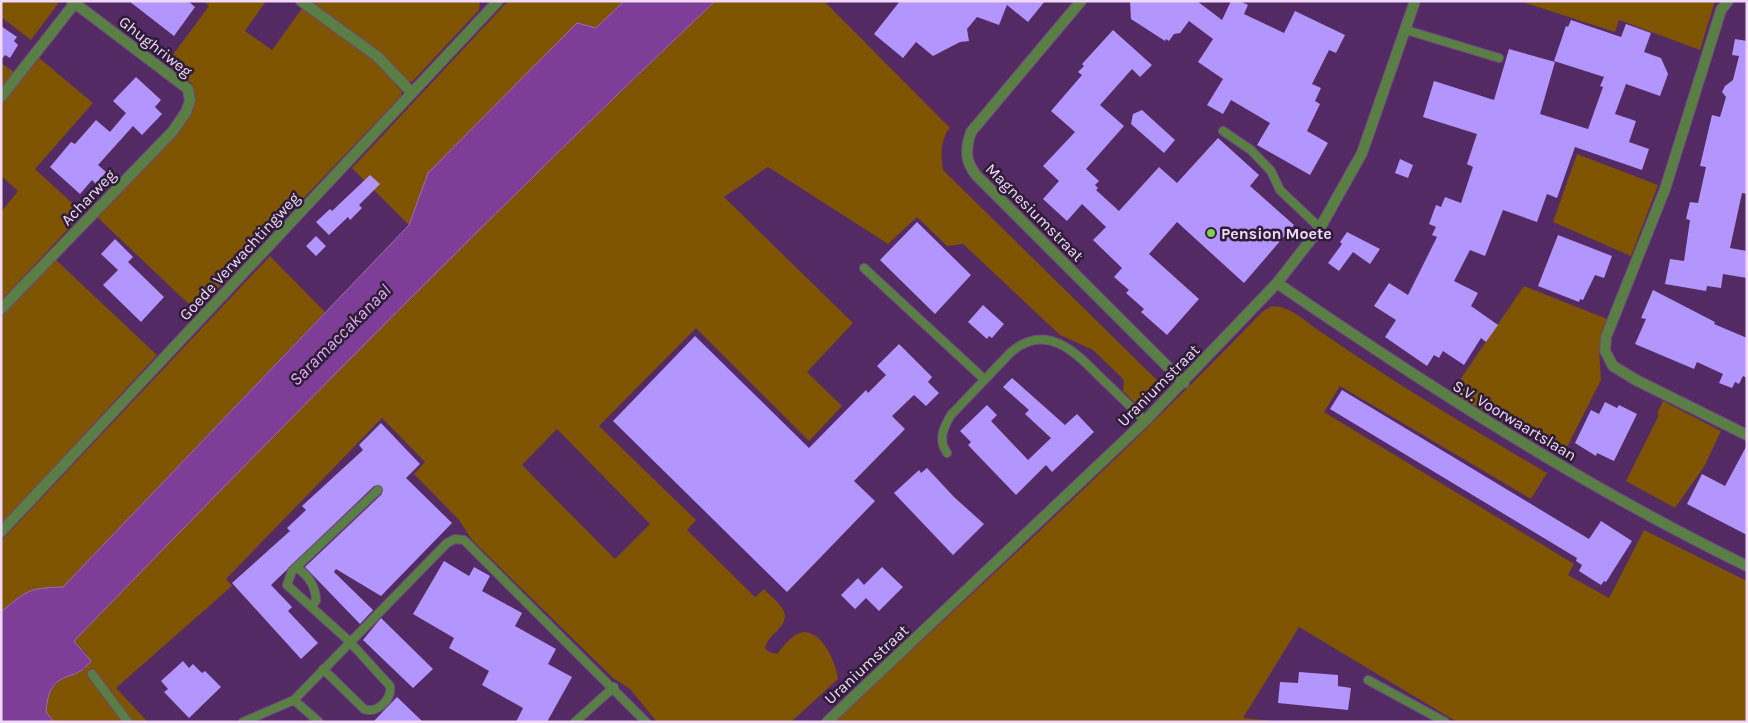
<svg xmlns="http://www.w3.org/2000/svg" width="1748" height="723" font-family="Karla,sans-serif">
	<style>
		.green { fill: #7e5400; fill-rule: evenodd }
		.water { fill: #7e3d97; stroke: #a06cb5 }
		.building { fill: #b395fe }
		.lines { fill: none; stroke-linecap: round; stroke-linejoin: round }
		.lane-casing { stroke: #6f4a7e; stroke-width: 10 }
		.street-casing { stroke: #6f4a7e; stroke-width: 12 }
		.lane { stroke: #5a7f45; stroke-width: 8 }
		.street { stroke: #5a7f45; stroke-width: 10 }
		.poi-dot { fill: #81d050; stroke: #2f1d37; stroke-width: 2 }
		.labels { text-anchor: middle; stroke-width: 5; stroke-linejoin: round; paint-order: stroke }
		.street-label { font-size: 16px; fill: #f0d9fb; stroke: #2f1d37 }
		.poi-label { font-size: 16px; font-weight: bold; fill: #f0d9fb; stroke: #2f1d37; text-anchor: start }
		.water-label { font-size: 18px; font-style: italic; fill: #e0b0f5; stroke: #2f1d37 }
	</style>
	<rect width="100%" height="100%" fill="#532a63"/>
	<!-- green -->
	<path class="green" d="M1 1H60L31 40 1 17Z
		M203 1H266L245 31 272 50 303 7 376 61 402 92 401 96 196 311 97 217 165 146 193 111 196 101 192 84 166 64 209 6Z
		M307 1H479L480 2 479 10 412 82 405 81 382 54Z
		M508 1H624L596 28 577 23 428 173 409 225 352 168Z
		M715 1H824L950 128C940 138 941 158 943 170L1161 384 1139 407 1123 391 1124 380 1093 350 1060 335 963 244 947 246 917 217 888 244 768 167 724 197 853 323 807 372 842 406 809 441 696 328 599 426 696 520 687 530 755 597 764 589C778 604 796 613 776 632 771 637 767 640 765 648L769 652 777 654C783 647 791 635 800 633 821 627 837 664 838 679L791 722H657L630 689 613 678 472 540 459 520 414 474 425 462 382 418 226 579 232 586 116 688 148 722H54L46 712C48 683 60 678 85 669L87 654 74 641 316 391 505 204ZM557 429 650 524 615 559 522 465Z
		M1519 1H1715L1700 50 1619 20 1615 32Z
		M38 57 93 103 35 169 83 213 1 301V212L18 191 1 176V104Z
		M1 63 14 72 1 88Z
		M1577 154 1658 185 1631 256 1553 222Z
		M270 256 325 312 63 587C30 588 26 591 1 612V541Z
		M56 260 157 355 1 525V317Z
		M1524 286 1607 319 1599 349 1601 380 1564 453 1451 393Z
		M1272 306C1292 306 1308 324 1324 334 1396 384 1472 429 1547 473L1531 499 1340 386 1324 412 1574 564 1568 575 1609 598 1644 530 1747 581V722H1457L1299 627 1243 718 1284 722H834C979 587 1126 454 1262 312Z
		M1663 401 1721 431 1704 467 1675 508 1626 481 1659 415 1657 414Z"/>
	<!-- water -->
	<path class="water" d="M624 1H715C496 209 284 424 74 641L91 661C74 685 49 666 46 712L54 722H1V612C27 590 29 588 63 587L409 225 428 173 577 23 596 28Z"/>
	<!-- building -->
	<path class="building" d="M129 1H188L195 7 174 36Z
		M900 1H1045L1028 22 1007 5 999 25 977 17 967 29 969 41 960 42 933 56 916 42 903 58 874 34Z
		M1130 1H1197L1222 20 1231 1H1240L1248 5 1244 14 1284 33 1295 11 1345 35 1336 53 1329 50 1312 84 1321 88 1315 101 1320 104 1307 131 1328 143 1310 175 1257 145 1270 123 1231 100 1223 114 1207 105 1223 79 1198 62 1213 39 1189 21 1180 33 1174 34 1169 41 1166 39 1165 41 1131 19Z
		M1571 20 1621 37 1626 24 1651 33 1644 52 1661 58 1668 74 1660 96 1626 84 1615 114 1636 121 1629 142 1649 149 1642 170 1575 147 1557 198 1547 194 1537 222 1503 210 1485 256 1470 250 1454 281 1478 293 1471 306 1498 325 1486 342 1481 338 1464 365 1443 351 1439 358 1434 355 1427 366 1385 337 1396 320 1374 306 1389 283 1408 295 1437 237 1432 235 1436 227 1429 224 1436 205 1441 207 1445 197 1461 203 1473 167 1467 164 1477 134 1423 117 1434 81 1494 100 1509 49 1555 62 1540 114 1588 129 1603 87 1600 86 1604 77 1554 61 1566 26 1568 27Z
		M1 26 17 37 14 41 18 45 10 58 5 55 1 60Z
		M1113 30 1152 65 1140 77 1132 69 1100 105 1124 126 1086 169 1099 181 1095 185 1098 188 1096 190 1119 211 1159 167 1177 183 1218 138 1259 175 1250 186 1294 225 1244 283 1177 222 1149 254 1199 299 1167 335 1141 312 1144 309 1126 293 1129 290 1114 277 1122 268 1093 240 1106 227 1082 204 1067 221 1043 199 1059 181 1043 166 1075 132 1051 111 1082 75 1078 72 1084 66 1082 64Z
		M1735 39 1747 41V194L1742 193 1730 248 1747 251V278L1723 274 1721 288 1707 286 1706 291 1665 284 1670 259 1684 261 1690 220 1686 219 1690 202 1698 203 1706 167 1700 166 1712 115 1720 117 1726 97 1722 92 1725 86 1733 80 1739 56 1732 55Z
		M136 77 161 100 155 107 162 114 142 135 133 126 98 165 106 172 96 184 92 180 80 194 50 167 71 142 75 144 96 120 110 132 126 113 113 101Z
		M1142 110 1175 140 1164 153 1131 124 1133 114Z
		M1400 159 1413 165 1408 178 1395 173Z
		M370 175 380 184 359 205 362 208 350 220 348 217 329 235 316 222 330 209 332 211Z
		M917 222 971 275 935 314 880 260Z
		M1347 232 1380 249 1370 264 1353 252 1339 271 1328 263 1342 244 1340 242Z
		M1558 235 1612 256 1604 278 1595 275 1583 300 1580 299 1579 302 1538 286Z
		M316 236 326 246 316 256 306 246Z
		M115 239 133 257 128 262 164 297 141 322 103 285 118 270 101 254Z
		M1653 290 1715 322 1714 324 1747 338V378L1743 376 1739 384 1735 382 1732 388 1719 383 1723 374 1697 362 1694 369 1635 344 1646 319 1641 318Z
		M983 305 1004 324 992 338 989 336 987 339 968 322Z
		M695 336 809 448 866 390 868 393 886 375 877 366 899 344 932 377 928 382 939 393 926 406 914 395 892 416 905 429 854 481 875 501 787 592 613 421Z
		M1012 378 1065 425 1077 414 1094 432 1052 472 1046 465 1016 495 968 445 971 442 960 431 987 405 997 415 991 421 1028 460 1051 438 1025 414 1029 410 1003 387Z
		M1342 390 1589 539 1601 521 1632 541 1606 582 1604 581 1601 585 1579 571 1582 565 1576 561 1577 558 1330 409Z
		M1605 402 1617 408 1619 405 1637 414 1614 461 1597 453 1596 456 1575 443 1591 410 1599 414Z
		M381 423 420 464 406 478 452 523 381 596 336 569 334 572 373 610 360 624 305 567 382 494V487L374 486 271 585 292 607 288 611 318 643 301 659 232 583 290 531 287 528 306 510 302 506 363 450 359 445Z
		M1747 445V535L1687 504 1702 474 1725 486Z
		M927 468 954 497 984 524 953 555 894 493 919 470 921 473Z
		M444 561 469 576 474 567 490 576 482 591 522 613 515 626 556 649 548 664 572 677 547 722H516L523 708 482 685 489 671 449 648 454 638 413 614Z
		M882 567 903 587 879 611 866 598 855 609 841 595 858 578 864 585Z
		M381 618 433 669 413 688 363 640Z
		M183 661 189 668 193 664 202 673 205 671 221 687 189 718 164 692 168 689 161 681Z
		M1299 672 1338 675V686L1351 688 1348 710 1278 703 1280 682 1298 683Z
		M397 697 423 722H373Z"/>
	<g class="lines">
		<!-- lane casing -->
		<g class="lane-casing">
			<path id="lane" d="M1406 30 1499 58
				M1223 131 1251 150 1271 171 1280 190 1320 228
				M864 268 984 379
				M947 453C938 440 943 428 951 415L1011 352C1048 321 1077 354 1103 380 1117 393 1131 407 1145 421
				M296 567C308 575 316 586 316 601L311 606
				M323 669 364 709C377 714 392 700 390 686L349 641 287 585 292 571 378 490
				M92 674 128 722
				M1368 680 1445 722
				M294 700 319 722
				M243 722 294 700 447 543 455 539 464 540 646 722
				M575 722 614 687"/>
		</g>
		<!-- street casing -->
		<g class="street-casing">
			<path id="street" d="M301 1 378 57 412 93
				M1081 1 971 132C965 150 965 162 977 176L1184 383
				M1728 1 1721 10 1665 189 1606 337 1605 351 1613 366 1636 380 1747 435
				M1 97 75 3
				M1277 283C1429 387 1581 485 1747 566
				M1 309 173 131 186 112 190 101 188 89 72 1
				M1 532 498 1
				M827 722 1145 421 1277 283 1320 228 1362 153 1415 1"/>
		</g>
		<!-- lane -->
		<use href="#lane" class="lane"/>
		<!-- street -->
		<use href="#street" class="street"/>
	</g>
	<!-- markers -->
	<circle class="poi-dot" cx="1211" cy="233" r="5"/>
	<g class="labels">
		<!-- street labels -->
		<g class="street-label">
			<text transform="translate(156 46) rotate(38)" y="6">Ghughriweg</text>
			<text transform="translate(88 197) rotate(-46)" y="6">Acharweg</text>
			<text transform="translate(1035 212) rotate(45)" y="6">Magnesiumstraat</text>
			<text transform="translate(239 256) rotate(-47)" y="6">Goede Verwachtingweg</text>
			<text transform="translate(1158 385) rotate(-45)" y="6">Uraniumstraat</text>
			<text transform="translate(1515 420) rotate(31)" y="6">S.V. Voorwaartslaan</text>
			<text transform="translate(866 664) rotate(-43)" y="6">Uraniumstraat</text>
		</g>
		<!-- poi labels -->
		<g class="poi-label">
			<text x="1221" y="239">Pension Moete</text>
		</g>
		<!-- water labels -->
		<g class="water-label">
			<text transform="translate(340 335) rotate(-45)" y="6">Saramaccakanaal</text>
		</g>
	</g>
	<!-- border -->
	<rect width="1748" height="723" fill="none" stroke="#f0d9fb" stroke-width="5"/>
</svg>
